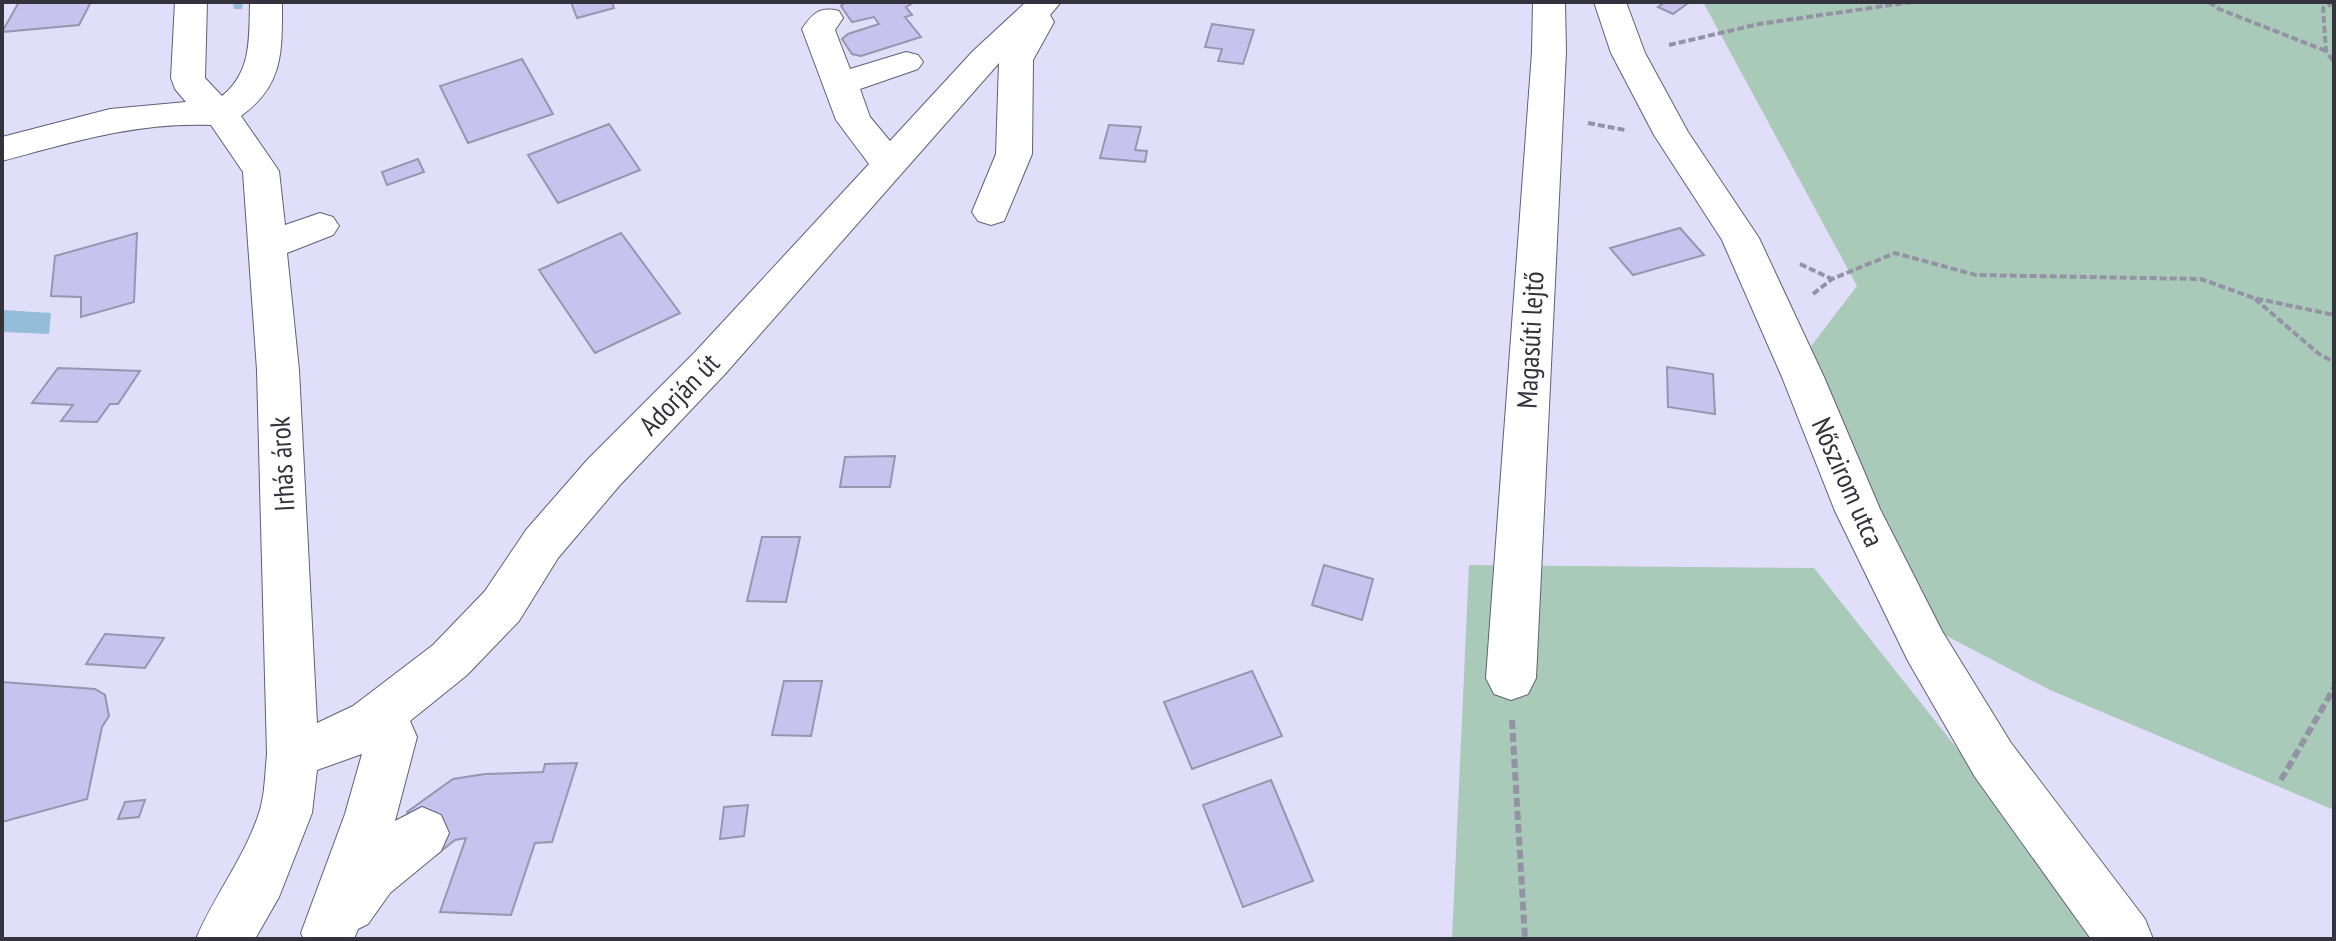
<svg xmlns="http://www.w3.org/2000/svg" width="2336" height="941" font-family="'PT Sans Narrow',sans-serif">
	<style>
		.green { fill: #aacab9 }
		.water { fill: #95bcd9 }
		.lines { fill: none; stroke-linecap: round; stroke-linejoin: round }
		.stream { fill: #95bcd9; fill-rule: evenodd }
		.building { fill: #c8c3ee; stroke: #9895ae; stroke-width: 2 }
		.minor-casing { stroke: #625f76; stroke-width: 2 }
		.path-far1 { stroke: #9492a5; stroke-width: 4; stroke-dasharray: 7 3; stroke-linecap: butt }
		.path { stroke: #9492a5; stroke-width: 6; stroke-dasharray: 9 4; stroke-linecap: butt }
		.minor { fill: #fff; fill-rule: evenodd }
		.labels { text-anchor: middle; stroke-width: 6; stroke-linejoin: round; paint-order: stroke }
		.street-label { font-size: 28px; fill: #34333d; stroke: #fff }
	</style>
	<rect width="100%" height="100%" fill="#e1def9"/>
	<!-- green -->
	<path class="green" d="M1703 2H2334V810L2050 690 1943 634 1802 358 1857 286Z
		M1469 565 1814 568 2108 939H1452Z"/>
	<!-- water -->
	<path class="water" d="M2 310 51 313 49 334 2 332Z"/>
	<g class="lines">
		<!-- stream -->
		<path class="stream" d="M233 2H243L242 9H234Z"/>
	</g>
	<!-- building -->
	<path class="building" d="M19 2H91L79 25 2 32Z
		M571 2H612L614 8 577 18Z
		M846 2H915L906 7 912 15 905 17 921 37 861 56 852 54 842 39 848 34 879 24 874 17 852 22 841 6Z
		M1665 2H1685L1688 3 1673 14 1658 7Z
		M1212 24 1254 30 1243 64 1218 61 1222 49 1205 47Z
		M522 59 553 114 468 143 440 86Z
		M609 124 640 170 558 203 528 155Z
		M1109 125 1141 127 1135 150 1147 151 1145 162 1100 158Z
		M418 159 424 172 387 185 382 172Z
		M1680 228 1704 255 1633 275 1610 248Z
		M137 233 134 302 81 317V297L51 296 55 256Z
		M621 233 680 313 595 353 539 270Z
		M1667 367 1713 374 1715 414 1668 407Z
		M58 368 140 371 118 404H110L97 422 61 421 73 405 32 403Z
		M895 456 890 487H840L845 457Z
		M762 537H800L786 602 747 601Z
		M1324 565 1373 579 1362 620 1312 605Z
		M105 634 164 638 145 668 86 664Z
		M1252 671 1282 736 1192 769 1164 702Z
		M784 681H822L811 736 772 735Z
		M2 682 95 689 105 695 109 716 102 727 87 799 2 822Z
		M577 763 552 842 535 843 511 915 440 912 466 838 455 840 436 855 407 812 453 779 485 774 543 772 545 764Z
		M1271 780 1313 881 1243 907 1203 805Z
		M145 800 139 817 118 819 125 802Z
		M748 805 744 836 720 839 724 807Z"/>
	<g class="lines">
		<!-- minor casing -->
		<g class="minor-casing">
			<path id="minor" d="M175 2H207L205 78 222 96C252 72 249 38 250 2H282C282 51 284 85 241 116L279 171 285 225 320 213 333 217 339 226 333 235 287 253 299 370 317 723 353 706 433 645 485 591 526 530 588 459 695 352 869 164 836 120 802 29C812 14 819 6 839 11L843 18 835 30 850 69 906 52 918 55 923 62 918 69 860 89 870 117 890 141 973 51 1026 2H1061L1050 15 1054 22 1033 60 1032 154 1004 221 991 225 978 221 972 212 996 154 999 63 725 374 620 485 558 558 519 621 467 675 410 721 417 737 395 821 422 807 441 815 449 833 441 851 390 893 368 924 358 929 354 939H304L301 933 345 814 362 754 317 770 312 813 279 897 255 939H196C214 896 243 860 258 816 265 797 265 774 267 754L257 370 243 172 211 125C137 122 72 142 2 161V137L110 109 186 102 175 89 171 78Z
				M1533 2H1565L1566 52 1536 678 1528 694 1511 700 1494 694 1486 678 1532 52Z
				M1594 2H1626L1645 53 1688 132 1759 238 1824 377 1880 509 1942 631 2011 743 2145 919 2153 939H2091L1975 777 1908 661 1835 511 1782 377 1722 240 1654 135 1611 53Z"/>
		</g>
		<!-- path-far1 -->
		<path class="path-far1" d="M2209 2 2219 9 2326 51
			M2334 3 2323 8 2326 51 2334 62
			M1669 45 1759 24 1912 2
			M1588 123 1625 130
			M1800 264 1832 279
			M1813 294 1832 279 1895 253 1976 275 2201 279 2254 298 2334 315
			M2255 299 2319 354 2334 362"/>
		<!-- path -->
		<path class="path" d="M1512 720 1525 939
			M2281 780 2334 688"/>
		<!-- minor -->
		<use href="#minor" class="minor"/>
	</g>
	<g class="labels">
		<!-- street labels -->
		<g class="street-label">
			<text transform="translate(1530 340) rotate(-87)" y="10">Magasúti lejtő</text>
			<text transform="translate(679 394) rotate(-46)" y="10">Adorján út</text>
			<text transform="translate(282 464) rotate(-93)" y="10">Irhás árok</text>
			<text transform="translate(1848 482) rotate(66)" y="10">Nőszirom utca</text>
		</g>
	</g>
	<!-- border -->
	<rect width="2336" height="941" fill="none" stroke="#34333d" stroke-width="8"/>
</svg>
